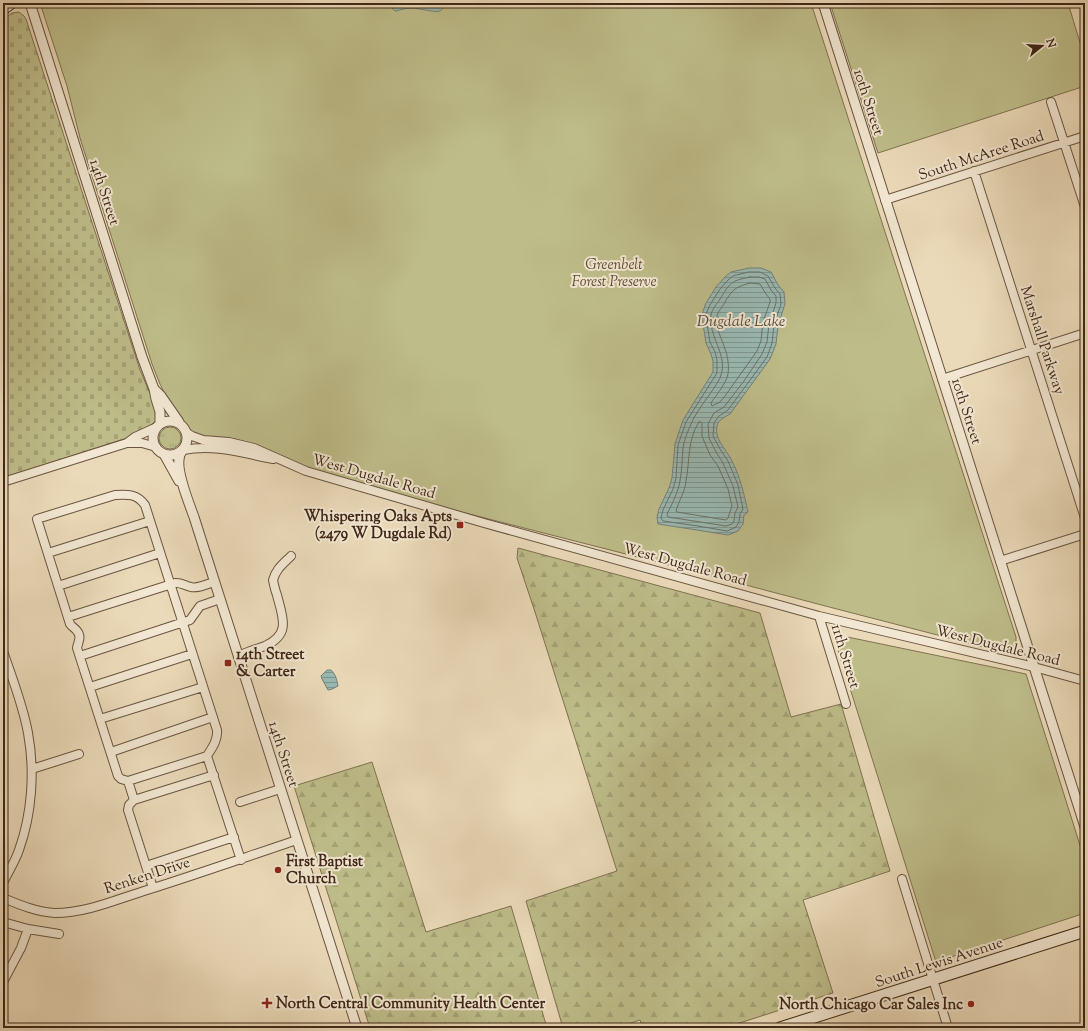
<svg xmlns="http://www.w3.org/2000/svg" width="1088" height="1031" font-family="'Sorts Mill Goudy',serif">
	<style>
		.grass { fill: url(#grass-tufts); stroke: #7f7250 }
		.forest { fill: url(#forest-firs); stroke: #7f7250 }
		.cemetery { fill: url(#cemetery-stones); stroke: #7f7250 }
		.green { fill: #bebd8a; stroke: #7f7250 }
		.water { fill: url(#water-rules); stroke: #758076 }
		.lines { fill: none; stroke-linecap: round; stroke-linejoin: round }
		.shore { stroke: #6c7166; stroke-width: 1 }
		.minor-casing { stroke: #6b5440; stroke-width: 10 }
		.tertiary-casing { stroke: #6b5440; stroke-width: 11 }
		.secondary-casing { stroke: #402817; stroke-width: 13 }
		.minor { stroke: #f2e7d2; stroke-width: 8 }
		.tertiary { stroke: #f2e7d2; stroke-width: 9 }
		.secondary { stroke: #f2e7d2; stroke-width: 11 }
		.poi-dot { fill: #8f2418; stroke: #f2e7d2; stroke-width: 1.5 }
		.labels { text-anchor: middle; stroke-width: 4; stroke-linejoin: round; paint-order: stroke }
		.street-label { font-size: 15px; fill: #402817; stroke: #f2e7d2 }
		.park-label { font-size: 15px; font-style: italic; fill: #604d34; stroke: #f2e7d2 }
		.poi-label { font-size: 15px; font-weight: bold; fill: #402817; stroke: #f2e7d2; text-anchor: start }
		.water-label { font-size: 16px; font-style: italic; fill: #564c3e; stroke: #f2e7d2 }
	</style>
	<defs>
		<pattern id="grass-tufts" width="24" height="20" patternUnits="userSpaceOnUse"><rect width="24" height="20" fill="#bebd8a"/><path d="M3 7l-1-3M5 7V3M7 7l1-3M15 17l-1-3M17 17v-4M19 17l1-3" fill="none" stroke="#a4a276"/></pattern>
		<pattern id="forest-firs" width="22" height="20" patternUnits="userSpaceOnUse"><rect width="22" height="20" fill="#bebd8a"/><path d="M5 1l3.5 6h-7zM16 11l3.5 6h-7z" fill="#a4a276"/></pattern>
		<pattern id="cemetery-stones" width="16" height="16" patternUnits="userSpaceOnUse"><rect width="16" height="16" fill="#bebd8a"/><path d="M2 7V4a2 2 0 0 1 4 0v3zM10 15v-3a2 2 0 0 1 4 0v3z" fill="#a4a276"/></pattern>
		<pattern id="water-rules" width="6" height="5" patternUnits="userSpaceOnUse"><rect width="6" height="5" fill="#99bab5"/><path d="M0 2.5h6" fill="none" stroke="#7e9792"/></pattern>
	</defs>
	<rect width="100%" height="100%" fill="#ebdab9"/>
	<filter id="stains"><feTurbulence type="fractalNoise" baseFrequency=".005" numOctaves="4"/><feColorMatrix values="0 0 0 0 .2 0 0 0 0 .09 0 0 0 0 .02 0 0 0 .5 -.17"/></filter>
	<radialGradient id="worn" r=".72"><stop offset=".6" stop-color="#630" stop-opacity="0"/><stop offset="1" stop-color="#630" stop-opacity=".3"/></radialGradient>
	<!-- grass -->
	<path class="grass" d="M159 438a11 11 0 1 1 22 0a11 11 0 1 1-22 0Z"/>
	<!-- forest -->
	<path class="forest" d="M518 548 760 613 791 717 841 704 890 871 803 900 833 993 724 1028H643L640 1020 616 1028H563L526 901 617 871 535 612 517 558Z
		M372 762 426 932 511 906 547 1028H370L294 786Z"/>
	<!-- cemetery -->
	<path class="cemetery" d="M19 12 24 16 26 19 140 370 155 405 157 416 155 422 136 435 3 478V20L12 13Z"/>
	<!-- green -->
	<path class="green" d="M40 3H811L1016 637V647L1007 653 833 608 704 574 344 482 236 439 205 438 197 436 189 430 170 404 160 384 152 364 80 138 67 86Z
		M830 3H1068L1085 59V86L878 153Z
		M833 634 1026 674 1085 861V913L936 962Z"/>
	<!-- water -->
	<path class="water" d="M388 3H445C444 6 443 9 440 11 436 13 418 8 411 8 406 8 401 10 395 11L390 6Z
		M749 268H761L771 272 778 285 784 292 785 304 778 326 776 344 770 359 730 414C725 417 718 420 717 426 714 439 726 449 731 459 740 476 744 494 748 512L744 515 743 524 738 531 728 535 697 530 658 524 657 517 659 509 669 488 672 478 675 444 683 420 713 372V361L711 354 706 343 703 324 702 314 706 303 716 287 725 277 731 272Z
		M327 670H331C336 675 337 680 338 686L332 689 328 690 322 679 321 676Z"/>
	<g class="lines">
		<!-- shore -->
		<path class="shore" d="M393 3 397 7C403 5 409 4 416 4 424 5 432 9 439 6L441 3
			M749 272H760L768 276 775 288 780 294 781 304 774 325 772 343 767 357 728 410 719 416 714 423 713 436 720 449 728 461 738 485 743 509 740 514 739 522 736 527 727 531 698 526 663 521 661 518 663 510 673 489 676 478 678 445 686 422 717 373V360L715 352 710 342 707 324 706 314 710 305 720 289 728 280 733 276Z
			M750 277H759L765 279 771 290 776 296V303L769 324 767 342 762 354 744 381 724 407 714 413 708 424 709 438 716 452 723 463 733 486 738 507 735 513 734 521 732 524 726 526 668 517 667 515 668 512C673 502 678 492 680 481 682 470 682 459 683 448 684 440 688 431 691 424 696 412 706 400 714 388 716 384 720 380 721 375 728 355 708 336 711 315 712 309 717 304 720 299 730 283 730 281 750 277Z
			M750 283 760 284 766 294 770 299V302L763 322 761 341 757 351 725 396 720 402 712 406 711 403C716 395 726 384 728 374 729 366 728 357 725 349 722 339 715 328 717 316 718 310 724 306 726 300 734 288 736 287 750 283Z
			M699 422H701L702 423V436L704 441 710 455 718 466 728 489 732 506 728 518 726 520 677 512 676 511C679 500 685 492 686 481 690 461 687 440 699 422Z"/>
		<!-- minor casing -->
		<g class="minor-casing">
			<path id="minor" d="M1051 102 1085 207
				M974 171 1085 518
				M885 200 1085 136
				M942 379 1085 333
				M187 433 192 436 203 440 229 442 254 448 306 471 484 523 819 616 1034 667 1085 681
				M127 443H142L156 447
				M183 450C216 444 241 453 273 459
				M3 482 127 443 135 437 157 427
				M115 495C128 494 137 494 145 505L217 730C218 740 212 748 207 756L128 781 121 779 118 776 77 648C78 642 82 637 77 631 75 628 72 627 70 624L37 519Z
				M48 553 150 521
				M1000 561 1085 534
				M58 586 160 553
				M819 616 846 704
				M68 617 175 583C181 582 185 586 191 587 198 589 207 584 214 582
				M3 651C12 678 23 705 28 733 35 771 32 814 19 850 15 862 8 872 3 883
				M80 656 187 621 190 620 200 606 220 599
				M238 656C247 652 256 649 265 646 292 634 282 616 277 595 275 590 274 585 273 580 276 569 283 564 291 556
				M90 687 192 654
				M100 719 203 687
				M111 752 213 717
				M207 756 241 860
				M32 769 79 754
				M128 781 134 800 129 805 128 810 153 888
				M134 800 214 775
				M240 802 280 789
				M146 866 234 837
				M902 879 948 1028
				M3 898C20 905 37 912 55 913 86 913 115 900 144 891 195 875 246 857 297 840
				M3 922 28 929 59 934
				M3 982 21 948 28 929"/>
		</g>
		<!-- tertiary casing -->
		<g class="tertiary-casing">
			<path id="tertiary" d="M30 3 142 357 154 389 156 399 160 412V424
				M823 3 1085 827
				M154 389 161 396 179 422
				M153 438a17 17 0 1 1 34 0a17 17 0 1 1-34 0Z
				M182 451C180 454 179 457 179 460 177 474 189 503 194 517L357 1028
				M164 454 179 481"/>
		</g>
		<!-- secondary casing -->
		<g class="secondary-casing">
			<path id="secondary" d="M3 9 11 3
				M780 1028 1085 931"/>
		</g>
		<!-- minor -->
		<use href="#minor" class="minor"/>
		<!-- tertiary -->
		<use href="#tertiary" class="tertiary"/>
		<!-- secondary -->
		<use href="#secondary" class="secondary"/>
	</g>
	<!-- markers -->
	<g class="poi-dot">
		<rect x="456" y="521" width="8" height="8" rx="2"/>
		<rect x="224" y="659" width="8" height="8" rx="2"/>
		<circle cx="278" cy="870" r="4"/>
		<path d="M265 997h4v4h4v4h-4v4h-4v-4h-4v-4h4z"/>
		<circle cx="971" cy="1004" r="4"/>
	</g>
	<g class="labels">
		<!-- street labels -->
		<g class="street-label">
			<text transform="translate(869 102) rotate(72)" y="5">10th Street</text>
			<text transform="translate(981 155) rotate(-18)" y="5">South McAree Road</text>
			<text transform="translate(105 192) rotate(72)" y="5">14th Street</text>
			<text transform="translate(1043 340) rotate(72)" y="5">Marshall Parkway</text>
			<text transform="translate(967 411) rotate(72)" y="5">10th Street</text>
			<text transform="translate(374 476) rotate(16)" y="5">West Dugdale Road</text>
			<text transform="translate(685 564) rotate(15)" y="5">West Dugdale Road</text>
			<text transform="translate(998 645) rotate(14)" y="5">West Dugdale Road</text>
			<text transform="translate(846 656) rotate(73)" y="5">11th Street</text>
			<text transform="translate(284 754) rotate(72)" y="5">14th Street</text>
			<text transform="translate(147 875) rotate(-18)" y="5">Renken Drive</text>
			<text transform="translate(939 962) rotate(-18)" y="5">South Lewis Avenue</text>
		</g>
		<!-- park labels -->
		<g class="park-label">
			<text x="614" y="269">Greenbelt<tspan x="614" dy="17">Forest Preserve</tspan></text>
		</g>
		<!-- poi labels -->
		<g class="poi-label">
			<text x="452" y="521" text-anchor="end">Whispering Oaks Apts<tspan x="452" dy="17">(2479 W Dugdale Rd)</tspan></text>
			<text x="236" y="659">14th Street<tspan x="236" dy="17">&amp; Carter</tspan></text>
			<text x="286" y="866">First Baptist<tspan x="286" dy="17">Church</tspan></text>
			<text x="276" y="1008">North Central Community Health Center</text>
			<text x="963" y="1009" text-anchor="end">North Chicago Car Sales Inc</text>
		</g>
		<!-- water labels -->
		<g class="water-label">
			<text x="741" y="326">Dugdale Lake</text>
		</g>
	</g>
	<!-- margin -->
	<rect width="1088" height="1031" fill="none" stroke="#ebdab9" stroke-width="16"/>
	<rect x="4" y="4" width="1080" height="1023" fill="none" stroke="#402817" stroke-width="2"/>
	<rect x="8" y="8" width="1072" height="1015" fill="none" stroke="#402817"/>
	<!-- north arrow -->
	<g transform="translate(1042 46) rotate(72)" stroke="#f2e7d2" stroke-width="3" paint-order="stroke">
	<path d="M0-3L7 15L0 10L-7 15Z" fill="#402817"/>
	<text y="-6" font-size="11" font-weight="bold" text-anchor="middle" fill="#402817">N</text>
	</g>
	<rect width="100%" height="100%" filter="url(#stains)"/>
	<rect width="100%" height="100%" fill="url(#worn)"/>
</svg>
